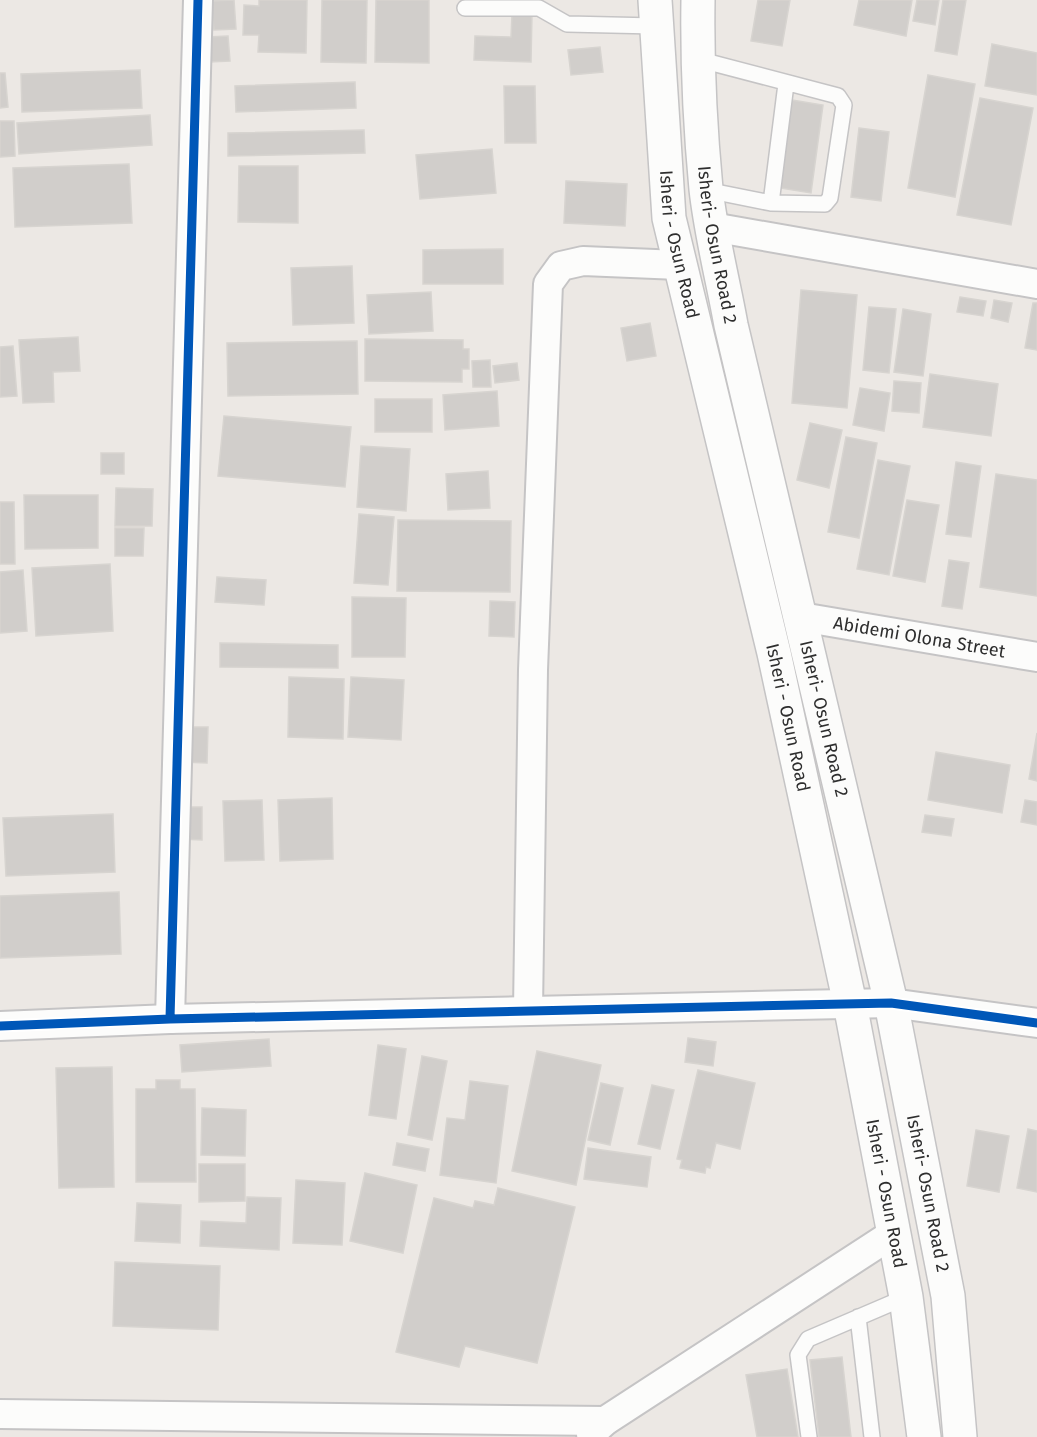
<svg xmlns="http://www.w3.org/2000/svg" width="1037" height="1437" font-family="'Fira Sans',sans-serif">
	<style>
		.building { fill: #d1cecb; stroke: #d7d4d0; stroke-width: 1.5 }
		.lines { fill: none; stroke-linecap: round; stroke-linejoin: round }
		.lane-casing { stroke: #c5c4c5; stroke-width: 18 }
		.street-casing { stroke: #c5c4c5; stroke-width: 32 }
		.secondary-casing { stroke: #c5c4c5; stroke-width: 36 }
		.lane { stroke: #fcfcfb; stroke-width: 15 }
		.street { stroke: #fcfcfb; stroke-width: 28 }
		.secondary { stroke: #fcfcfb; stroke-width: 33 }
		.cycleway-casing { stroke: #fff; stroke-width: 13 }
		.cycleway { stroke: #0057b8; stroke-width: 9 }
		.labels { text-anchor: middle; stroke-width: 4.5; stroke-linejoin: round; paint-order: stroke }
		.street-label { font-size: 18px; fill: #2e2e2e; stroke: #fff }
	</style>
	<rect width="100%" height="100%" fill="#ece8e4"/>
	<!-- building -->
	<path class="building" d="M234 0 236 29 214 30 211 1Z
		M259 0H307L306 53 258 52 259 35H243L244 5 259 6Z
		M322 0H367L366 63 321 62Z
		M376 0H429V63L375 62Z
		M758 0H790L782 46 751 41Z
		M859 0H912L906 36 854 25Z
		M917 0H939L935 25 913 21Z
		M943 0H966L957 55 935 51Z
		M512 14H532L531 62 474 60 475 36 511 37Z
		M228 36 230 61 209 62 207 37Z
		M992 44 1037 53V95L985 86Z
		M600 47 603 72 571 75 568 50Z
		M140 70 142 108 22 112 21 74Z
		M0 73H5L8 107 0 108Z
		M928 75 975 84 955 197 908 188Z
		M355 82 356 108 236 112 235 86Z
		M504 86H535L536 143H505Z
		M980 98 1033 108 1011 225 957 215Z
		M792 100 823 105 811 193 780 188Z
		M150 115 152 145 19 154 17 123Z
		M0 121H14L15 156 0 157Z
		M859 128 889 132 881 201 851 197Z
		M364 130 365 153 228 156V133Z
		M492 149 496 193 420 199 416 155Z
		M129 164 132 223 15 227 13 168Z
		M239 166H298V223L238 222Z
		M566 181 627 184 625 226 564 223Z
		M503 249V284H423V250Z
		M352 266 354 323 293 325 291 268Z
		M801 290 857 295 847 408 792 403Z
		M431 292 433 331 369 334 367 295Z
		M960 297 986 301 983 316 957 312Z
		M994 300 1012 303 1008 322 991 318Z
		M1033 303H1037V350L1025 348Z
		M869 307 896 309 889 373 863 370Z
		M903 309 931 314 923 376 894 372Z
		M650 323 656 356 627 361 621 328Z
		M78 337 80 371 53 372 54 402 23 403 19 340Z
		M365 339 463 340V349H469V369H462V382L365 381Z
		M357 341 358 394 228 396 227 343Z
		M13 346 17 396 0 397V347Z
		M490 360 491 387H473L472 361Z
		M517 363 519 380 495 383 493 366Z
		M930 374 998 384 991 436 923 427Z
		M894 381 921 383 919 413 892 411Z
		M860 388 890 393 884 431 853 425Z
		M497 391 499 426 445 430 443 395Z
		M375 399H432V432H375Z
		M224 416 351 427 345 487 218 476Z
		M810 423 842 430 829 488 797 480Z
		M846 437 877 443 859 538 828 532Z
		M361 446 410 449 406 511 357 507Z
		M101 453H124V474H101Z
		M878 460 910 466 889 575 857 569Z
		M956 462 981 466 971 537 946 534Z
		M488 471 490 508 448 510 446 474Z
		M996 474 1037 480V596L980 587Z
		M116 488 153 489 152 526H115Z
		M24 495H98V548L25 549Z
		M907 500 939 505 925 582 893 576Z
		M0 502H14L15 564H0Z
		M359 514 394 517 388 585 354 583Z
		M398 520 511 521 510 592 397 591Z
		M115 528H144L143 556H115Z
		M949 560 969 563 962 609 942 606Z
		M110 564 113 631 36 636 32 568Z
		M23 570 27 631 0 633V572Z
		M217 577 266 580 264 605 215 602Z
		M352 597 406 598 405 657H352Z
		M490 601 515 602 514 637 489 636Z
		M220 643 338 645V668L220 667Z
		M289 677 344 679 343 739 288 737Z
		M351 677 404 680 401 740 348 737Z
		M183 727H208L207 763 182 762Z
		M1037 733V781L1029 779Z
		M936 752 1010 765 1002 813 928 800Z
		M332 798 333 859 280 861 278 800Z
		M262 800 264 860 225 861 223 801Z
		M1025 800 1037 802V825L1021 822Z
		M181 807H202V840L181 839Z
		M113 814 115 872 6 876 3 818Z
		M925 815 954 819 951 836 922 832Z
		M119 892 121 954 0 958V896Z
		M688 1038 716 1042 713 1066 685 1062Z
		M269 1039 271 1066 182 1072 180 1045Z
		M378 1045 406 1049 396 1119 369 1115Z
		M537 1051 601 1065 576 1185 512 1171Z
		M422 1056 447 1061 432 1140 408 1135Z
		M112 1067 114 1187 59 1188 56 1068Z
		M698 1070 755 1083 740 1149 716 1143 710 1168 706 1167 705 1173 680 1168 682 1160 677 1159Z
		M156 1080H180V1089H195L196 1182H136V1089H156Z
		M470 1081 508 1086 496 1183 440 1175 447 1118 465 1120Z
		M601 1083 623 1088 610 1145 588 1140Z
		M652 1085 674 1090 660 1149 638 1144Z
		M202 1108 246 1110 245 1156 201 1155Z
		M1028 1129 1037 1131V1192L1017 1188Z
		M976 1130 1009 1136 999 1192 967 1186Z
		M397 1143 429 1149 425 1171 393 1165Z
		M588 1148 651 1157 647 1187 584 1179Z
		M199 1164H245V1201L199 1202Z
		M365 1173 417 1185 403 1253 350 1241Z
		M296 1180 345 1183 342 1245 293 1243Z
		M498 1188 575 1207 537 1363 465 1346 459 1367 396 1352 434 1198 473 1208 475 1201 494 1205Z
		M247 1197 281 1198 279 1250 200 1246 201 1221 246 1223Z
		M137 1203 181 1205 180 1243 135 1241Z
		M115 1262 220 1266 218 1330 113 1326Z
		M842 1357 851 1437H819L810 1360Z
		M787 1369 798 1437H757L746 1375Z"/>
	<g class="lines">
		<!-- lane casing -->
		<g class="lane-casing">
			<path id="lane" d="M465 8H539L567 24 655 26
				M697 59 838 96 844 105 830 198 825 204 771 203 706 190
				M771 203 786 84
				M858 1317 872 1437
				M809 1437 798 1355 808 1339 906 1297"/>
		</g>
		<!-- street casing -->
		<g class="street-casing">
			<g id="street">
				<path d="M712 227 1037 284"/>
				<path id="s1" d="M801 617 1037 657"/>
				<path d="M528 1010 533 670 548 284 561 266 583 261 679 265"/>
				<path d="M170 1019 198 0"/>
				<path d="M0 1026 170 1019 891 1003 1037 1023"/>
				<path d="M0 1414 605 1421"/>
				<path d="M591 1434 605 1421 894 1233"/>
			</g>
		</g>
		<!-- secondary casing -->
		<g class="secondary-casing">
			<g id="secondary">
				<path id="s2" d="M655 0 669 218 774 653 850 1004 906 1297 924 1437"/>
				<path id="s3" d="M698 0C697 63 700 126 706 189 711 235 723 280 731 325L891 1003 948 1296 960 1437"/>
			</g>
		</g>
		<!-- lane -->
		<use href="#lane" class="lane"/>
		<!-- street -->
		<use href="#street" class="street"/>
		<!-- secondary -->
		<use href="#secondary" class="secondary"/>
		<!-- cycleway casing -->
		<g class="cycleway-casing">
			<path id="cycleway" d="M170 1019 198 0
				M0 1026 170 1019 891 1003 1037 1023"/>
		</g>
		<!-- cycleway -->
		<use href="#cycleway" class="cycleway"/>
	</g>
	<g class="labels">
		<!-- street labels -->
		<g class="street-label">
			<text dy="6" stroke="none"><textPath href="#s2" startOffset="246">Isheri - Osun Road</textPath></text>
			<text dy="6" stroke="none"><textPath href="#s3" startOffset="246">Isheri- Osun Road 2</textPath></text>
			<text dy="6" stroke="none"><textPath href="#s1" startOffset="120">Abidemi Olona Street</textPath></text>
			<text dy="6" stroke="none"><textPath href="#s2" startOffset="732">Isheri - Osun Road</textPath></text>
			<text dy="6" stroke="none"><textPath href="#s3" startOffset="732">Isheri- Osun Road 2</textPath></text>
			<text dy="6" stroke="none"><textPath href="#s3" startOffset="1218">Isheri- Osun Road 2</textPath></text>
			<text dy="6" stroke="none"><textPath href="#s2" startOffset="1218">Isheri - Osun Road</textPath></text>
		</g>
	</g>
</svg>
